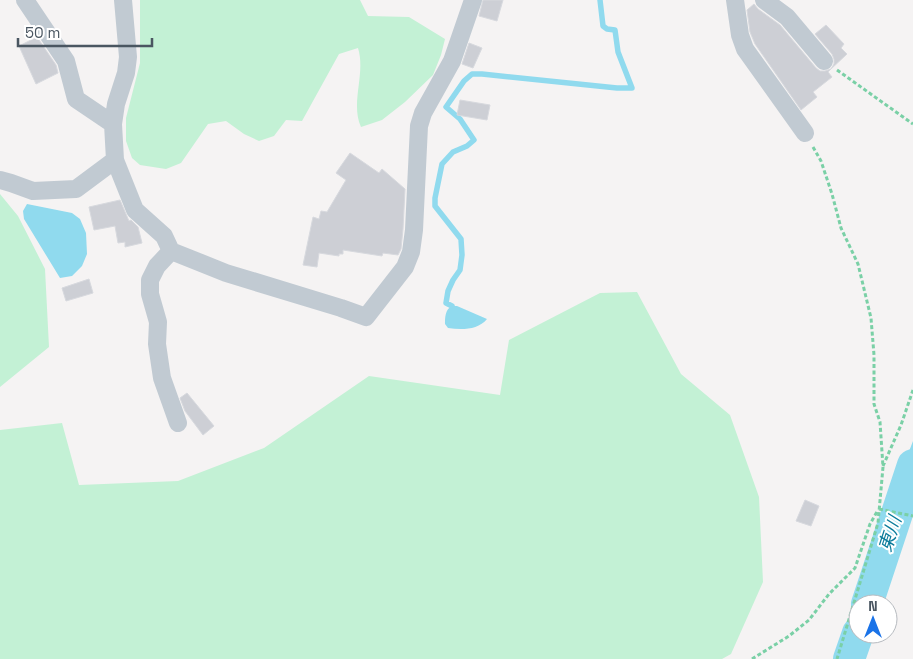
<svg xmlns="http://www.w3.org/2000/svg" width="913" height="659" font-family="'Space Grotesk','Noto Sans JP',sans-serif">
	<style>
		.green { fill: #c3f1d5 }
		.water { fill: #90daee }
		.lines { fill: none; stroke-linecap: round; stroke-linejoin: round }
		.stream { stroke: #90daee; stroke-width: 5.5 }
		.river { stroke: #90daee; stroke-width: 32 }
		.building { fill: #cdcfd5; stroke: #d7d9de }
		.path { stroke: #7ad0a6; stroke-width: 3; stroke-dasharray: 4 2.5; stroke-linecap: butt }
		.minor { stroke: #c1cad2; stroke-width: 18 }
		.labels { text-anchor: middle; stroke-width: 4; stroke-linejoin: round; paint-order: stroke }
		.water-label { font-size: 18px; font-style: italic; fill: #0c7c9b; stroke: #fff }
	</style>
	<rect width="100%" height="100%" fill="#f5f3f3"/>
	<!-- green -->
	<path class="green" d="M140 0H360L368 16 409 17 445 39 441 55 433 75 405 102 382 120 361 127C350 103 366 74 358 48L339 54 302 121 286 120 274 136 259 141 244 134 226 121 208 124 181 163 166 169 140 165 132 158 126 141V118L140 63Z
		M0 194 18 216 45 269 49 347 0 387Z
		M637 292 681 374 730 415 759 497 763 582 731 654 722 659H0V430L62 423 79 485 178 481 264 448 369 376 500 395 509 340 600 293Z"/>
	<!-- water -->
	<path class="water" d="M27 204 72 213 80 219 86 233 87 254 82 266 72 276 60 278 24 219 23 211Z
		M452 306H457L487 319C478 330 462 330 448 328L445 324C445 318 445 309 452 306Z
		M913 441V491L907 510 892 508 908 454Z"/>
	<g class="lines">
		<!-- stream -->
		<path class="stream" d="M452 306 446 303 448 291 453 280 460 270 462 255 461 239 435 206V198L442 164 453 152 467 146 474 140 460 119 446 107 464 81 472 74H482L617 88H632L618 52 615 30 607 29 603 26 600 0"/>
		<!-- river -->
		<path class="river" d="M867 604 913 465
			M849 659 858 633"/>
	</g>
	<!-- building -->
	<path class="building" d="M483 0H503L497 21 479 16Z
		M754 4 758 9 780 25 816 68 820 71H825L831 69 828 72 832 77 813 92 817 97 801 110 755 44 750 32 747 10Z
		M826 25 844 44 841 48 847 54 831 69 834 64V59L832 54 815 34Z
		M37 37 56 65 58 73 36 84 19 46Z
		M469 43 482 48 473 68 462 64Z
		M460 100 490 105 487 120 457 115Z
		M350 153 379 173 382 169 405 189 403 229 401 249 398 255 383 253 382 256 343 250V254H339V256L319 253 317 267 303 265 313 217 319 219 321 211 327 212 346 180 336 173Z
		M120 200 129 221 131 220 138 227 142 243 125 247V242L118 243 115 226 94 230 89 207Z
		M89 279 93 293 66 301 62 288Z
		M187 393 214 426 203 435 185 411 180 398Z
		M805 500 819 506 811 526 796 521Z"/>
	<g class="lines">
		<!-- path -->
		<path class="path" d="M837 70 913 124
			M813 147 821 161 832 194 841 228 858 264 871 318 874 355V404L880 422 883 467 878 523 837 659
			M883 466 901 425 913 390
			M879 509 913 516
			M752 659 789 636 809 620 829 594 855 568 870 524 878 510"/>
		<!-- minor -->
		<path class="minor" d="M25 0 66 61 76 99 113 124
			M123 0 128 57 126 73 116 104 113 124 115 160 135 210 164 236 171 251 226 273 341 308 366 317 405 267 411 252 414 230 419 126 423 113 452 61 473 0
			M735 0 740 35 745 49 805 133
			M764 0 787 17 824 61
			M0 180 11 183 33 191 76 189 115 160
			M171 251 157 266 150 280V294L158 322 157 344 162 378 178 423"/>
	</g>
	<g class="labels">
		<!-- water labels -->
		<g class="water-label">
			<text transform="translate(890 534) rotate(-72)" y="6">東川</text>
		</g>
	</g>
	<!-- north arrow -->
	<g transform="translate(873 619)"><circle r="24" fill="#ffffff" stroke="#b7bbc0"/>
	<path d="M0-4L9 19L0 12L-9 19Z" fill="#1a73e8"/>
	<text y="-8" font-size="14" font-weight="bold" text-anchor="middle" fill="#4a5661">N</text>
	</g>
	<!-- scale -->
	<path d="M18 38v8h134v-8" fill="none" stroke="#4a5661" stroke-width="2.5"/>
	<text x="25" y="38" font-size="15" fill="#4a5661" stroke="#ffffff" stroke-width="4" paint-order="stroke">50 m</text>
</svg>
